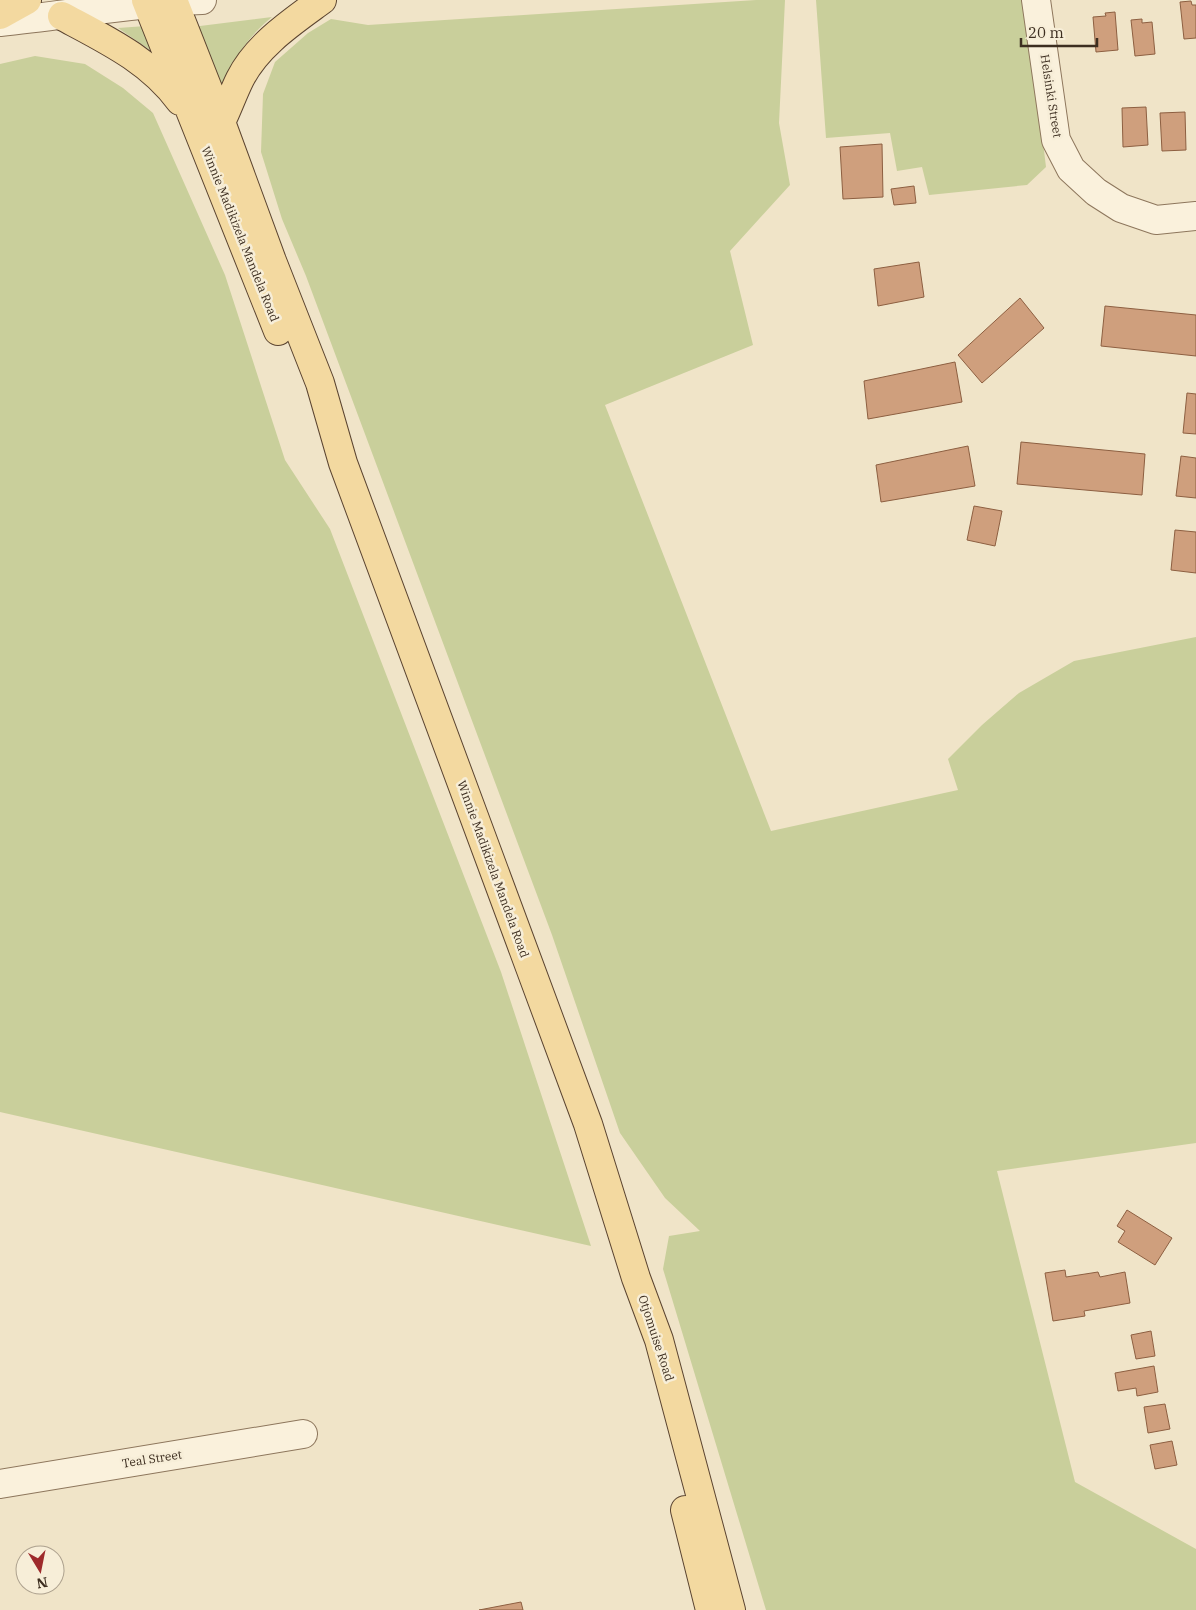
<svg xmlns="http://www.w3.org/2000/svg" width="1196" height="1610" font-family="'IBM Plex Serif',serif">
	<style>
		.green { fill: #c9cf9b }
		.building { fill: #cf9f7d; stroke: #8d5f41 }
		.lines { fill: none; stroke-linecap: round; stroke-linejoin: round }
		.minor-casing { stroke: #8d765c; stroke-width: 30 }
		.major-casing { stroke: #5b4430; stroke-width: 30 }
		.minor { stroke: #faf1dc; stroke-width: 28 }
		.major { stroke: #f3d9a0; stroke-width: 28 }
		.labels { text-anchor: middle; stroke-width: 5; stroke-linejoin: round; paint-order: stroke }
		.street-label { font-size: 12px; fill: #3d2e20; stroke: #f7eed8 }
	</style>
	<rect width="100%" height="100%" fill="#f0e4c8"/>
	<!-- green -->
	<path class="green" d="M756 0H785L779 123 790 185 730 251 753 345 605 405 771 831 958 790 948 759 982 725 1019 693 1074 661 1196 637V1143L997 1171 1075 1482 1196 1549V1610H766L663 1269 669 1236 700 1231 665 1198 620 1133 552 935 306 276 282 219 261 152 263 94 275 62 308 33 331 19 368 25Z
		M816 0H1022L1028 19 1046 167 1027 185 929 195 922 167 897 171 890 133 826 138Z
		M272 17C241 43 231 64 220 102L192 27Z
		M146 26 164 62 150 50 118 28Z
		M35 56 85 64 123 88 153 113 225 275 285 460 330 529 501 972 591 1246 0 1112V64Z"/>
	<!-- building -->
	<path class="building" d="M1191 1 1192 5H1196V38L1184 39 1180 2Z
		M1115 12 1118 50 1096 52 1093 17 1106 16 1105 13Z
		M1142 19V23L1152 22 1155 54 1135 56 1131 20Z
		M1146 107 1148 145 1123 147 1122 108Z
		M1185 112 1186 150 1162 151 1160 113Z
		M882 144 883 197 843 199 840 147Z
		M914 186 916 203 894 205 891 189Z
		M919 262 924 297 878 306 874 269Z
		M1020 298 1044 328 982 383 958 355Z
		M1105 306 1196 315V356L1101 346Z
		M955 362 962 402 868 419 864 381Z
		M1187 393 1196 394V434L1183 433Z
		M1021 442 1145 454 1142 495 1017 484Z
		M968 446 975 486 881 502 876 465Z
		M1181 456 1196 458V498L1176 496Z
		M974 506 1002 511 995 546 967 540Z
		M1175 530 1196 532V573L1171 570Z
		M1127 1210 1172 1238 1155 1265 1118 1242 1125 1231 1117 1226Z
		M1065 1270 1066 1277 1098 1272 1100 1277 1125 1272 1130 1303 1084 1311 1085 1316 1053 1321 1045 1273Z
		M1151 1331 1155 1356 1136 1359 1131 1335Z
		M1154 1366 1158 1392 1137 1396 1136 1388 1118 1391 1115 1373Z
		M1165 1404 1170 1429 1148 1433 1144 1407Z
		M1172 1441 1177 1465 1155 1469 1150 1445Z
		M521 1602 523 1610H479Z"/>
	<g class="lines">
		<!-- minor casing -->
		<g class="minor-casing">
			<path id="minor" d="M1036 0 1056 140 1071 169 1096 192 1121 208 1156 220 1196 216
				M0 22C67 15 134 3 202 0
				M0 1484 303 1434"/>
		</g>
		<!-- major casing -->
		<g class="major-casing">
			<path id="major" d="M146 0 278 331
				M173 0 221 122 272 261 320 383 343 463 588 1124 636 1278 659 1340 731 1610
				M0 15 27 0
				M62 16C105 39 150 60 180 101
				M221 122C228 108 233 93 240 79 257 45 292 22 322 0
				M685 1510 710 1610"/>
		</g>
		<!-- minor -->
		<use href="#minor" class="minor"/>
		<!-- major -->
		<use href="#major" class="major"/>
	</g>
	<g class="labels">
		<!-- street labels -->
		<g class="street-label">
			<text transform="translate(1051 96) rotate(81)" y="4">Helsinki Street</text>
			<text transform="translate(240 234) rotate(68)" y="4">Winnie Madikizela Mandela Road</text>
			<text transform="translate(493 869) rotate(70)" y="4">Winnie Madikizela Mandela Road</text>
			<text transform="translate(656 1338) rotate(72)" y="4">Otjomuise Road</text>
			<text transform="translate(152 1459) rotate(-9)" y="4">Teal Street</text>
		</g>
	</g>
	<!-- north arrow -->
	<g transform="translate(40 1570) rotate(170)"><circle r="24" fill="#f7eed8" stroke="#ada18e"/>
	<path d="M0-4L9 19L0 12L-9 19Z" fill="#9e2a2b"/>
	<text y="-8" font-size="14" font-weight="bold" text-anchor="middle" fill="#3d2e20">N</text>
	</g>
	<!-- scale -->
	<path d="M1021 38v8h76v-8" fill="none" stroke="#3d2e20" stroke-width="2.5"/>
	<text x="1028" y="38" font-size="15" fill="#3d2e20" stroke="#f7eed8" stroke-width="4" paint-order="stroke">20 m</text>
</svg>
